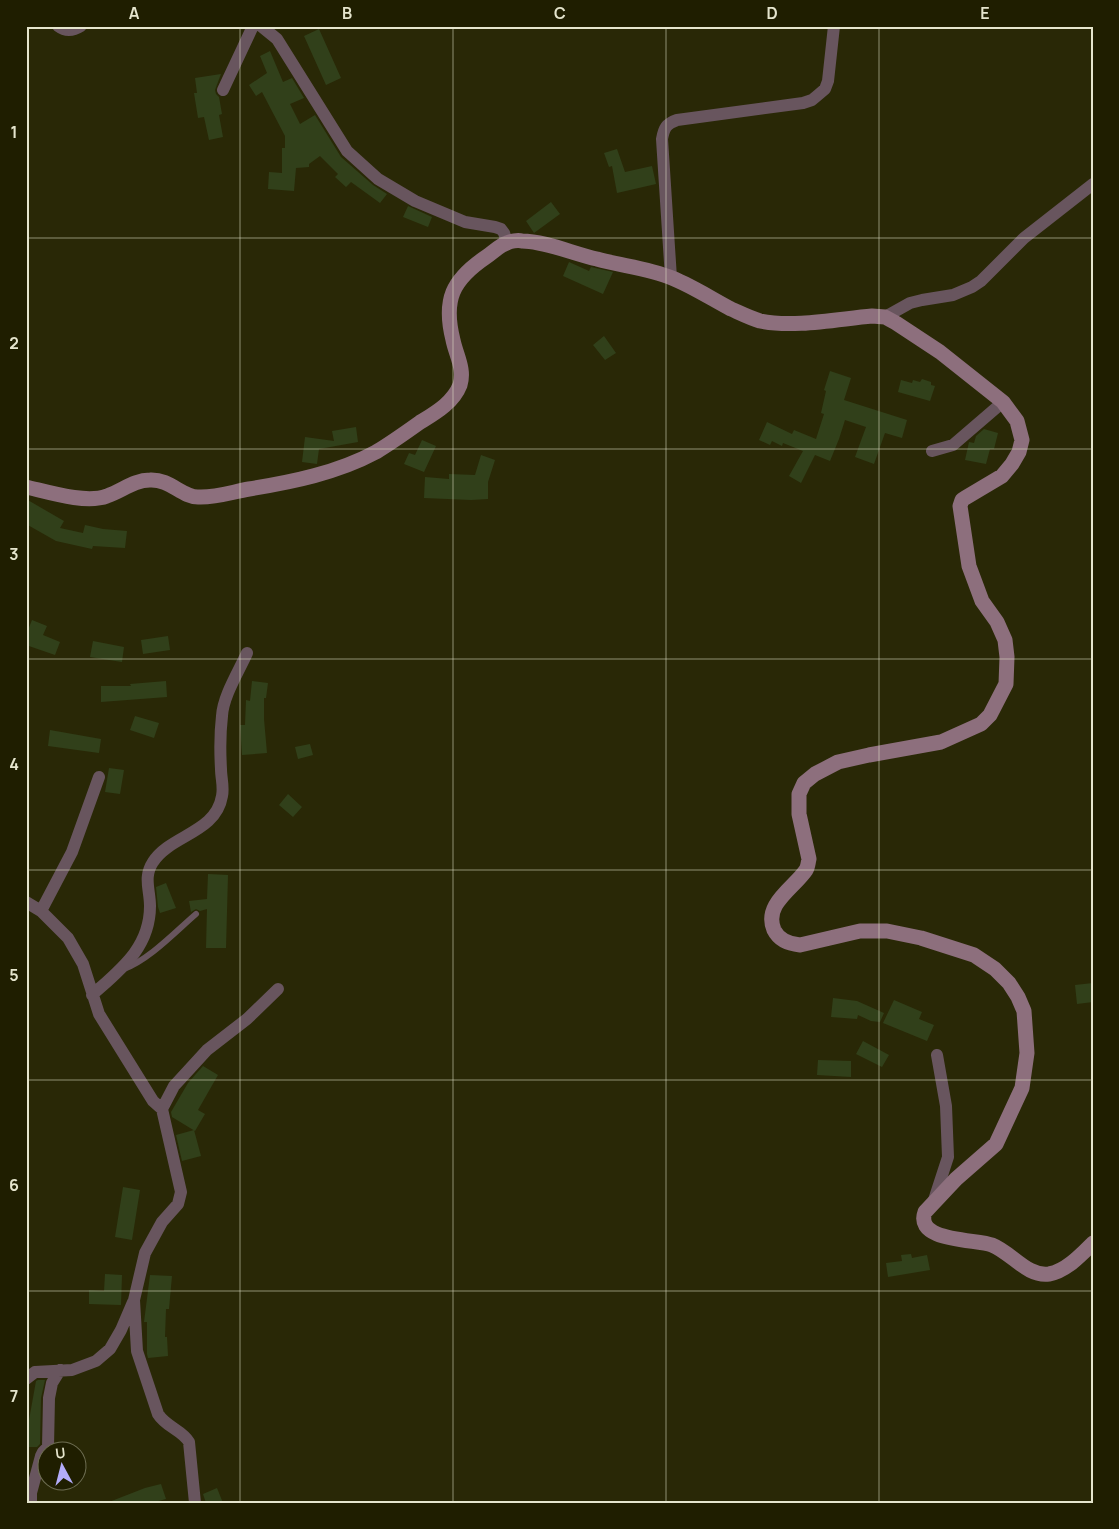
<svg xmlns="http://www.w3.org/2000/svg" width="1119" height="1529" font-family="Manrope,sans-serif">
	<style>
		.building { fill: #31401a }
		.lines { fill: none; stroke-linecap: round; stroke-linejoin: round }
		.lane { stroke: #68555e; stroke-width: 6 }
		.street { stroke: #68555e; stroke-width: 12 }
		.secondary { stroke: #8d6f7d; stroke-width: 15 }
		.grid { fill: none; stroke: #e5e5cd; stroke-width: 1; stroke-opacity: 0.55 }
		.neatline { fill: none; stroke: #e5e5cd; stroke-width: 2 }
		.grid-label { font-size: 16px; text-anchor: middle; font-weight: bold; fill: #e5e5cd }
	</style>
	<rect width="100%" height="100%" fill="#292806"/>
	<!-- building -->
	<path class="building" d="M319 29 341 78 326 85 304 36Z
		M270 51 283 82 292 78 304 98 290 104 300 124 315 115 341 157 373 185 387 194 380 203 351 182 346 187 335 177 338 174 320 156 309 164V167L296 168 294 191 268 189 269 172 282 173V148H285V136L262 92 256 96 249 85 267 73 260 56Z
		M221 74 215 90 216 94 219 97 222 114 219 115 223 137 209 140 204 117 198 118 194 93H197L195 78Z
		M617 149 625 172 652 166 656 184 617 193 612 166 609 167 604 153Z
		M551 202 560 214 534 233 526 221Z
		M408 206 432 217 428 227 403 217Z
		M569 262 589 271 591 267 613 272 603 294 563 276Z
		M604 336 616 353 605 360 593 345Z
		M830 371 851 378 844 400 907 420 902 438 885 433 874 464 855 457 866 427 845 420 839 439 830 461 815 455 801 483 789 476 803 451 783 443 782 446 772 441 770 445 759 440 767 422 792 434 794 430 816 439 824 414 821 413 826 391 824 390Z
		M922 379 931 382V385L935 386 930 401 898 392 901 380 912 383 913 380 920 382Z
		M356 427 358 442 319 449 317 464 302 462 305 437 334 441 332 431Z
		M984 429 998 433 994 449H990L986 464 965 460 969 442 974 443 976 436Z
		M422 440 436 446 424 472 404 464 409 453 415 455Z
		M481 455 495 460 488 482V499L471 500 424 498 425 477 449 479V474L475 475Z
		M26 499 64 521 60 528 83 533 85 525 103 529 127 531 125 548 93 546 92 549 56 541 26 524Z
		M32 620 47 626 43 635 60 642 55 655 26 645V635Z
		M168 636 170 650 143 654 141 640Z
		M93 641 124 647 122 662 90 657Z
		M166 681 167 697 101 702V686H131L130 684Z
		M252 681 268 683 266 698H264V719L267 753 242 755 240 725H245L246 700 250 701Z
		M135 716 159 723 154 738 130 730Z
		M50 730 101 739 99 753 48 746Z
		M310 744 313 755 298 759 295 747Z
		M109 768 124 770 120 794 105 792Z
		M288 794 302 807 293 817 279 805Z
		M208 874 228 875 226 948H206L207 909 200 911 196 909 191 912 189 901 207 899Z
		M166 883 176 908 160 913 158 907 156 887Z
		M1093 983V1002L1077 1004 1075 985Z
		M833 998 857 1001 884 1013 880 1022 871 1021 858 1015 857 1019 831 1017Z
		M894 1000 922 1012 919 1019 934 1025 927 1041 883 1023Z
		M863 1041 889 1055 882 1067 856 1054Z
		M818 1060 851 1061V1077L817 1075Z
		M203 1066 218 1075 198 1110 205 1114 195 1131 172 1117 171 1112 188 1083Z
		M194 1130 201 1156 182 1161 176 1135Z
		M123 1187 140 1190 132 1240 115 1237Z
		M911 1254 912 1258 927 1255 930 1270 888 1277 886 1263 902 1261 901 1255Z
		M105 1274 122 1275 121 1305 89 1304V1290L104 1291Z
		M150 1275 172 1276 169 1309H166L165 1337H167L168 1356 148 1358 147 1354V1322H144Z
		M38 1380H45L41 1398 40 1444 37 1447H26V1420H29L36 1381Z
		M161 1484 166 1499 151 1503H109V1502L145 1488Z
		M217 1488 223 1503H206L203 1494Z"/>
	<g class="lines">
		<!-- lane -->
		<path class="lane" d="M124 969C150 959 175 932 196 914"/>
		<!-- street -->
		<path class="street" d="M58 26C66 32 73 31 81 26
			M261 26 277 39 347 151 378 179 415 201 465 222 495 227 501 229 504 233 507 242
			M223 90 253 26
			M671 278 662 139C664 128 666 124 677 120L803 103 812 100 818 95 825 89 828 81 834 26
			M885 317 910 303 922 300 953 295 972 287 981 281 1024 238 1093 184
			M932 451 953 445 1003 402
			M26 902 41 911 68 938 83 964 99 1014 153 1101 162 1109 181 1192 178 1204 162 1222 145 1253 134 1300 137 1351 158 1414C166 1427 182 1430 189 1442L195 1503
			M41 911 72 852 99 777
			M92 995C120 970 150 948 150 906 150 890 143 877 153 862 170 835 216 833 222 796 224 787 221 778 221 769 220 752 220 733 222 716 223 696 239 671 247 653
			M162 1109 174 1086 207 1050 247 1019 278 989
			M933 1203 948 1157 946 1106 937 1055
			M26 1379 35 1372 72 1370 96 1361 110 1349 121 1330 133 1302
			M31 1503V1493L41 1456 43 1452 48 1447 49 1398 52 1383 60 1370"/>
		<!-- secondary -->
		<path class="secondary" d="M26 487C48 492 86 504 107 496 122 491 134 480 150 480 170 479 182 497 198 497 215 498 232 492 249 489 292 482 337 473 376 452 391 443 405 433 419 423 435 413 453 403 460 385 465 369 456 355 453 340 443 300 452 280 486 257 492 253 500 245 507 243 510 241 518 240 522 241 545 241 574 254 597 259 622 266 648 268 672 278 692 286 712 299 731 309 740 313 750 318 760 321 793 328 838 319 872 316L885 317 896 323 940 352 1003 402 1017 421 1022 440 1019 452 1012 464 1002 476 965 498 962 500 960 506 969 566 982 601 997 622 1005 640 1007 657 1006 684 990 715 981 724 941 742 869 755 838 762 815 774 804 783 799 794V814L809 859C808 863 808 867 806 870 794 888 763 904 774 930 779 940 789 944 800 945L860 931H887L921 938 974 955 995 969 1009 983 1018 997 1024 1011 1027 1053 1022 1088 996 1144 956 1179 925 1212C914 1242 977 1239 992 1245 1012 1253 1027 1277 1049 1274 1066 1271 1081 1255 1093 1243"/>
	</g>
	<!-- grid -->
	<path class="grid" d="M240 26V1503M453 26V1503M666 26V1503M879 26V1503M26 238H1093M26 449H1093M26 659H1093M26 870H1093M26 1080H1093M26 1291H1093"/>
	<!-- border -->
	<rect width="1119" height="1529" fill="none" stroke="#1f1e00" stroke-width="55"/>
	<!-- north arrow -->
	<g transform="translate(62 1466) rotate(353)"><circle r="24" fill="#1f1e00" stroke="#6e6e52"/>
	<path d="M0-4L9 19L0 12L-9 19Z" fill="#b3acf9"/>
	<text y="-8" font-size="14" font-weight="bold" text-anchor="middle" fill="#e5e5cd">U</text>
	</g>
	<rect x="28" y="28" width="1064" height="1474" class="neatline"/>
	<g class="grid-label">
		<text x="134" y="19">A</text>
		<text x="347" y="19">B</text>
		<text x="560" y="19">C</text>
		<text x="772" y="19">D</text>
		<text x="985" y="19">E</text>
		<text x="14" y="138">1</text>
		<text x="14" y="349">2</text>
		<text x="14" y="560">3</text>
		<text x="14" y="770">4</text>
		<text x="14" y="981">5</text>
		<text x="14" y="1191">6</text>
		<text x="14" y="1402">7</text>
	</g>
</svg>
